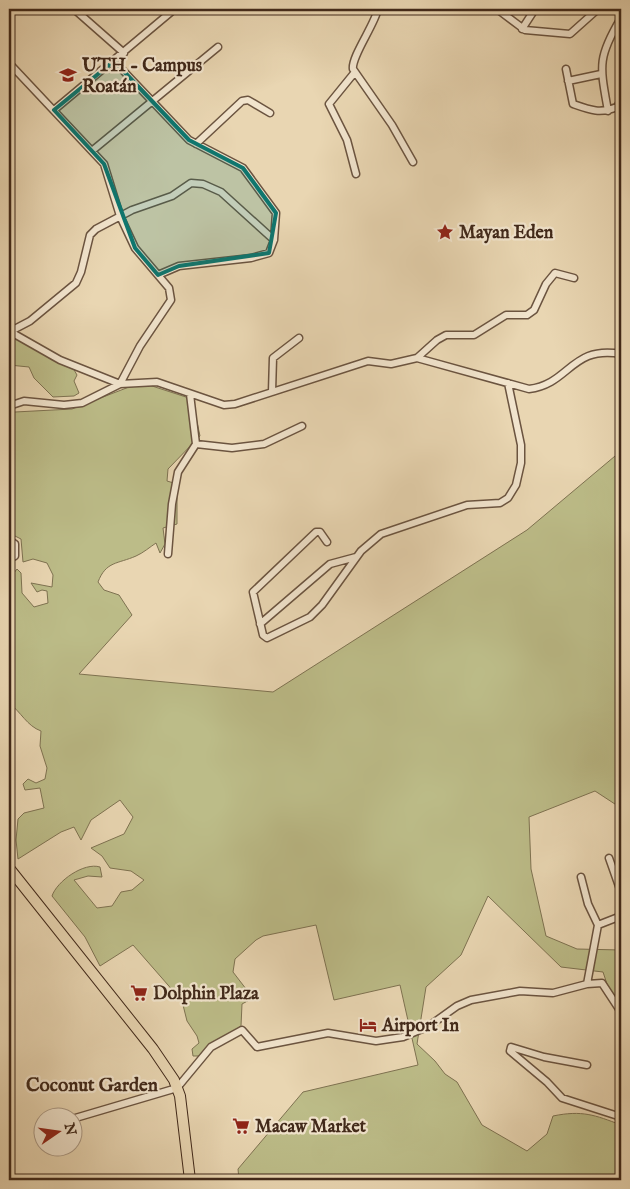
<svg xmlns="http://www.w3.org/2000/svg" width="630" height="1189" font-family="'IM FELL English',serif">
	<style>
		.green { fill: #bcbc88; stroke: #7e7251 }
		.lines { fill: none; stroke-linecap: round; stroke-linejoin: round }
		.minor-casing { stroke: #6b5440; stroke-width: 9 }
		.primary-casing { stroke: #41291a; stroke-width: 12 }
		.minor { stroke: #f1e4cd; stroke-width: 6 }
		.primary { stroke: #e9d6b2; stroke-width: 10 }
		.marked { fill: #0f766e; fill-opacity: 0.2; stroke: #0f766e; stroke-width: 4; stroke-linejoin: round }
		.labels { text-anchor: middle; stroke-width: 4.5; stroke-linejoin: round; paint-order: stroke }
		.poi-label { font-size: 18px; font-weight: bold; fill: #41291a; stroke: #f1e4cd; text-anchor: start }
		.neighbourhood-label { font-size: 19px; font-weight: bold; fill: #41291a; stroke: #f1e4cd }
	</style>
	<rect width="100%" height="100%" fill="#e9d6b2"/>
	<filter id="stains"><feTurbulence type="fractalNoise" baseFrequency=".004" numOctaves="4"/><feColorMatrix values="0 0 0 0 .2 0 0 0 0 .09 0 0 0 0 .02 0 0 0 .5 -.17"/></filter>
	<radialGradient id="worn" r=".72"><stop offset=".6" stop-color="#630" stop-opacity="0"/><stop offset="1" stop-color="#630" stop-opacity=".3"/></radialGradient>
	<!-- green -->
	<path class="green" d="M9 331 52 360 73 368 77 375 74 381 79 393 74 396 53 397 34 378 29 367 9 365Z
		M149 385 192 399 200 436 168 469 167 481 177 484V524L163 528 165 544 160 553 156 543C150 547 143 553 136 556 118 564 106 561 98 582L104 590 119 595 132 615 79 674 273 692 527 530 621 451V808L595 791 529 817 531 869 546 936 577 949 621 950V999H612L603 972 561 967 488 896 461 955 426 987 417 1044 435 1061 445 1074 457 1082 482 1125 527 1151 547 1134 553 1116C582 1110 595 1115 621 1125V1180H239L238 1169 303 1092 418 1065 400 985 334 1000 316 925 263 936 256 940 235 959 233 972 253 998 242 1004 241 1026 201 1056H193L192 1049 199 1043 197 1036 187 1021 182 1001 133 945 100 966 85 937 52 896C57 881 84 862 100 867L102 877 88 876 74 880 97 908 112 906 121 892 132 890 144 880 131 871 110 868 102 856 91 848 124 834 133 817 120 800 91 820 81 840 74 827 61 832 18 859 16 840 18 819 24 813 44 808 40 788 25 790 23 784 28 779 36 783 45 779 47 768 40 746 41 731C27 726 21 712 9 703V574H13L17 569 21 573 22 593 34 607 48 603 47 591 42 590 37 592 31 583 52 587 53 575 47 563 33 559 23 562 21 539 9 533V416L15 412 72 409 129 387Z"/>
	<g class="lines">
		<!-- minor casing -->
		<g class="minor-casing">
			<path id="minor" d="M74 9 124 53
				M378 9C374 26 351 57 353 69L392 125 413 162
				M497 9 525 30 570 34 598 9
				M522 29 535 9
				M114 61 189 140 243 168 276 213 274 240 269 253 251 258 179 266 158 275
				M9 63 104 164 120 216 135 248 169 288 171 300 140 346 120 384 82 403 64 405 24 401 9 406
				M566 69 573 104C590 110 600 114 617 107L621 100
				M355 72 329 104 347 140 356 174
				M568 81 601 74
				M54 110 171 12
				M608 111C600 66 597 58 621 18
				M196 144 242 101 248 100 270 113
				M93 150 218 47
				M9 331 60 360 120 384 157 382 224 405 235 404 368 361 391 364 417 358 529 389C570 384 571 345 621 354
				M9 332 30 321 76 283 81 272 90 235 96 229 132 210 172 196 191 183 203 184 221 192 274 240
				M417 358 437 340 446 335H474L506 315H527L534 310 546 284 555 273 574 278
				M272 392 273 358 299 338
				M196 444 232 448 264 444 302 426
				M9 540 15 544V556L9 559
				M327 542 320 532H316L253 592 263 635 267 638 310 617 322 605 361 551 381 534 467 505 500 503 508 498 516 485 521 463V445L508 383
				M168 554 172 504 178 472 196 444 190 394
				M260 624 330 564 356 557
				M609 858 621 892
				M581 877 588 904 598 925 587 984
				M598 925 621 916
				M587 1065 544 1057 511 1047 510 1051 547 1082 562 1098 621 1117
				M72 1119 177 1088 211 1047 242 1030 257 1047 328 1033 376 1041 403 1037 429 1026 457 1006 471 1000 520 991 553 993 587 984 602 983 621 1012"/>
		</g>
		<!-- primary casing -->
		<g class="primary-casing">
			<path id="primary" d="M9 868 153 1049 174 1080 180 1096 190 1180"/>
		</g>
		<!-- minor -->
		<use href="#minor" class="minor"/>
		<!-- primary -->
		<use href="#primary" class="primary"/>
	</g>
	<!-- marked area -->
	<path class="marked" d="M114 61 189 140 243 168 276 213 269 253 179 266 158 275 135 248 104 164 54 110Z"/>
	<!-- icons -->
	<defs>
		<g id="university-bare" transform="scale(1.35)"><path d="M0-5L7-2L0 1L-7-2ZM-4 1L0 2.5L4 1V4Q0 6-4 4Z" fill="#8f2418" stroke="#f1e4cd" stroke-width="2.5" paint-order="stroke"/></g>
		<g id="sight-bare" transform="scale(1.35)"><path d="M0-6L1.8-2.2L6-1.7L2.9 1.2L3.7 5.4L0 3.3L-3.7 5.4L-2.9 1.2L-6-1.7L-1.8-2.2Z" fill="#8f2418" stroke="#f1e4cd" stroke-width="2.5" paint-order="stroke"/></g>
		<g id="supermarket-bare" transform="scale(1.35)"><path d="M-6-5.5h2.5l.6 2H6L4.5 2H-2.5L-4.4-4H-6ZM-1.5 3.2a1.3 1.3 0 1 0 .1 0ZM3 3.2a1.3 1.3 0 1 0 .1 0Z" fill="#8f2418" stroke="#f1e4cd" stroke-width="2.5" paint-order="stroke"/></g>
		<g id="hotel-bare" transform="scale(1.35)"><path d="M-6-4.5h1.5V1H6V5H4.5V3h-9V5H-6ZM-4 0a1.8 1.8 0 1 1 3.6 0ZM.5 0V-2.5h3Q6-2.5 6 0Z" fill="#8f2418" stroke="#f1e4cd" stroke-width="2.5" paint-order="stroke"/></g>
	</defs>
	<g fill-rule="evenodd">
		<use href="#university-bare" x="68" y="75"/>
		<use href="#sight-bare" x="445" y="232"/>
		<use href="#supermarket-bare" x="139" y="993"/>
		<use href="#hotel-bare" x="368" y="1025"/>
		<use href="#supermarket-bare" x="241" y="1126"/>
	</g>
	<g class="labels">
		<!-- poi labels -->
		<g class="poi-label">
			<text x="82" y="71">UTH - Campus<tspan x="82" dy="21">Roatán</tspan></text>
			<text x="459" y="238">Mayan Eden</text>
			<text x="153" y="999">Dolphin Plaza</text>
			<text x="382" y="1031">Airport In</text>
			<text x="255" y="1132">Macaw Market</text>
		</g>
		<!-- neighbourhood labels -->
		<g class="neighbourhood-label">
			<text x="92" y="1091">Coconut Garden</text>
		</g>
	</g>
	<!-- margin -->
	<rect width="630" height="1189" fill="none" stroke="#e9d6b2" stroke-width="30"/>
	<rect x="10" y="10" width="610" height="1169" fill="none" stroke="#41291a" stroke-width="2.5"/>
	<rect x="15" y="15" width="600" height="1159" fill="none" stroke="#41291a"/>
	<!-- north arrow -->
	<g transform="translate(58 1132) rotate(77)"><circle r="24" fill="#f1e4cd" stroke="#ab9985"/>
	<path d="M0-4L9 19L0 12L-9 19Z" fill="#8f2418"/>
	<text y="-8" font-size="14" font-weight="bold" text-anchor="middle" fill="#41291a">N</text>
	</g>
	<rect width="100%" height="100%" filter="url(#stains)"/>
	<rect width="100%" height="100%" fill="url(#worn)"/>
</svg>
